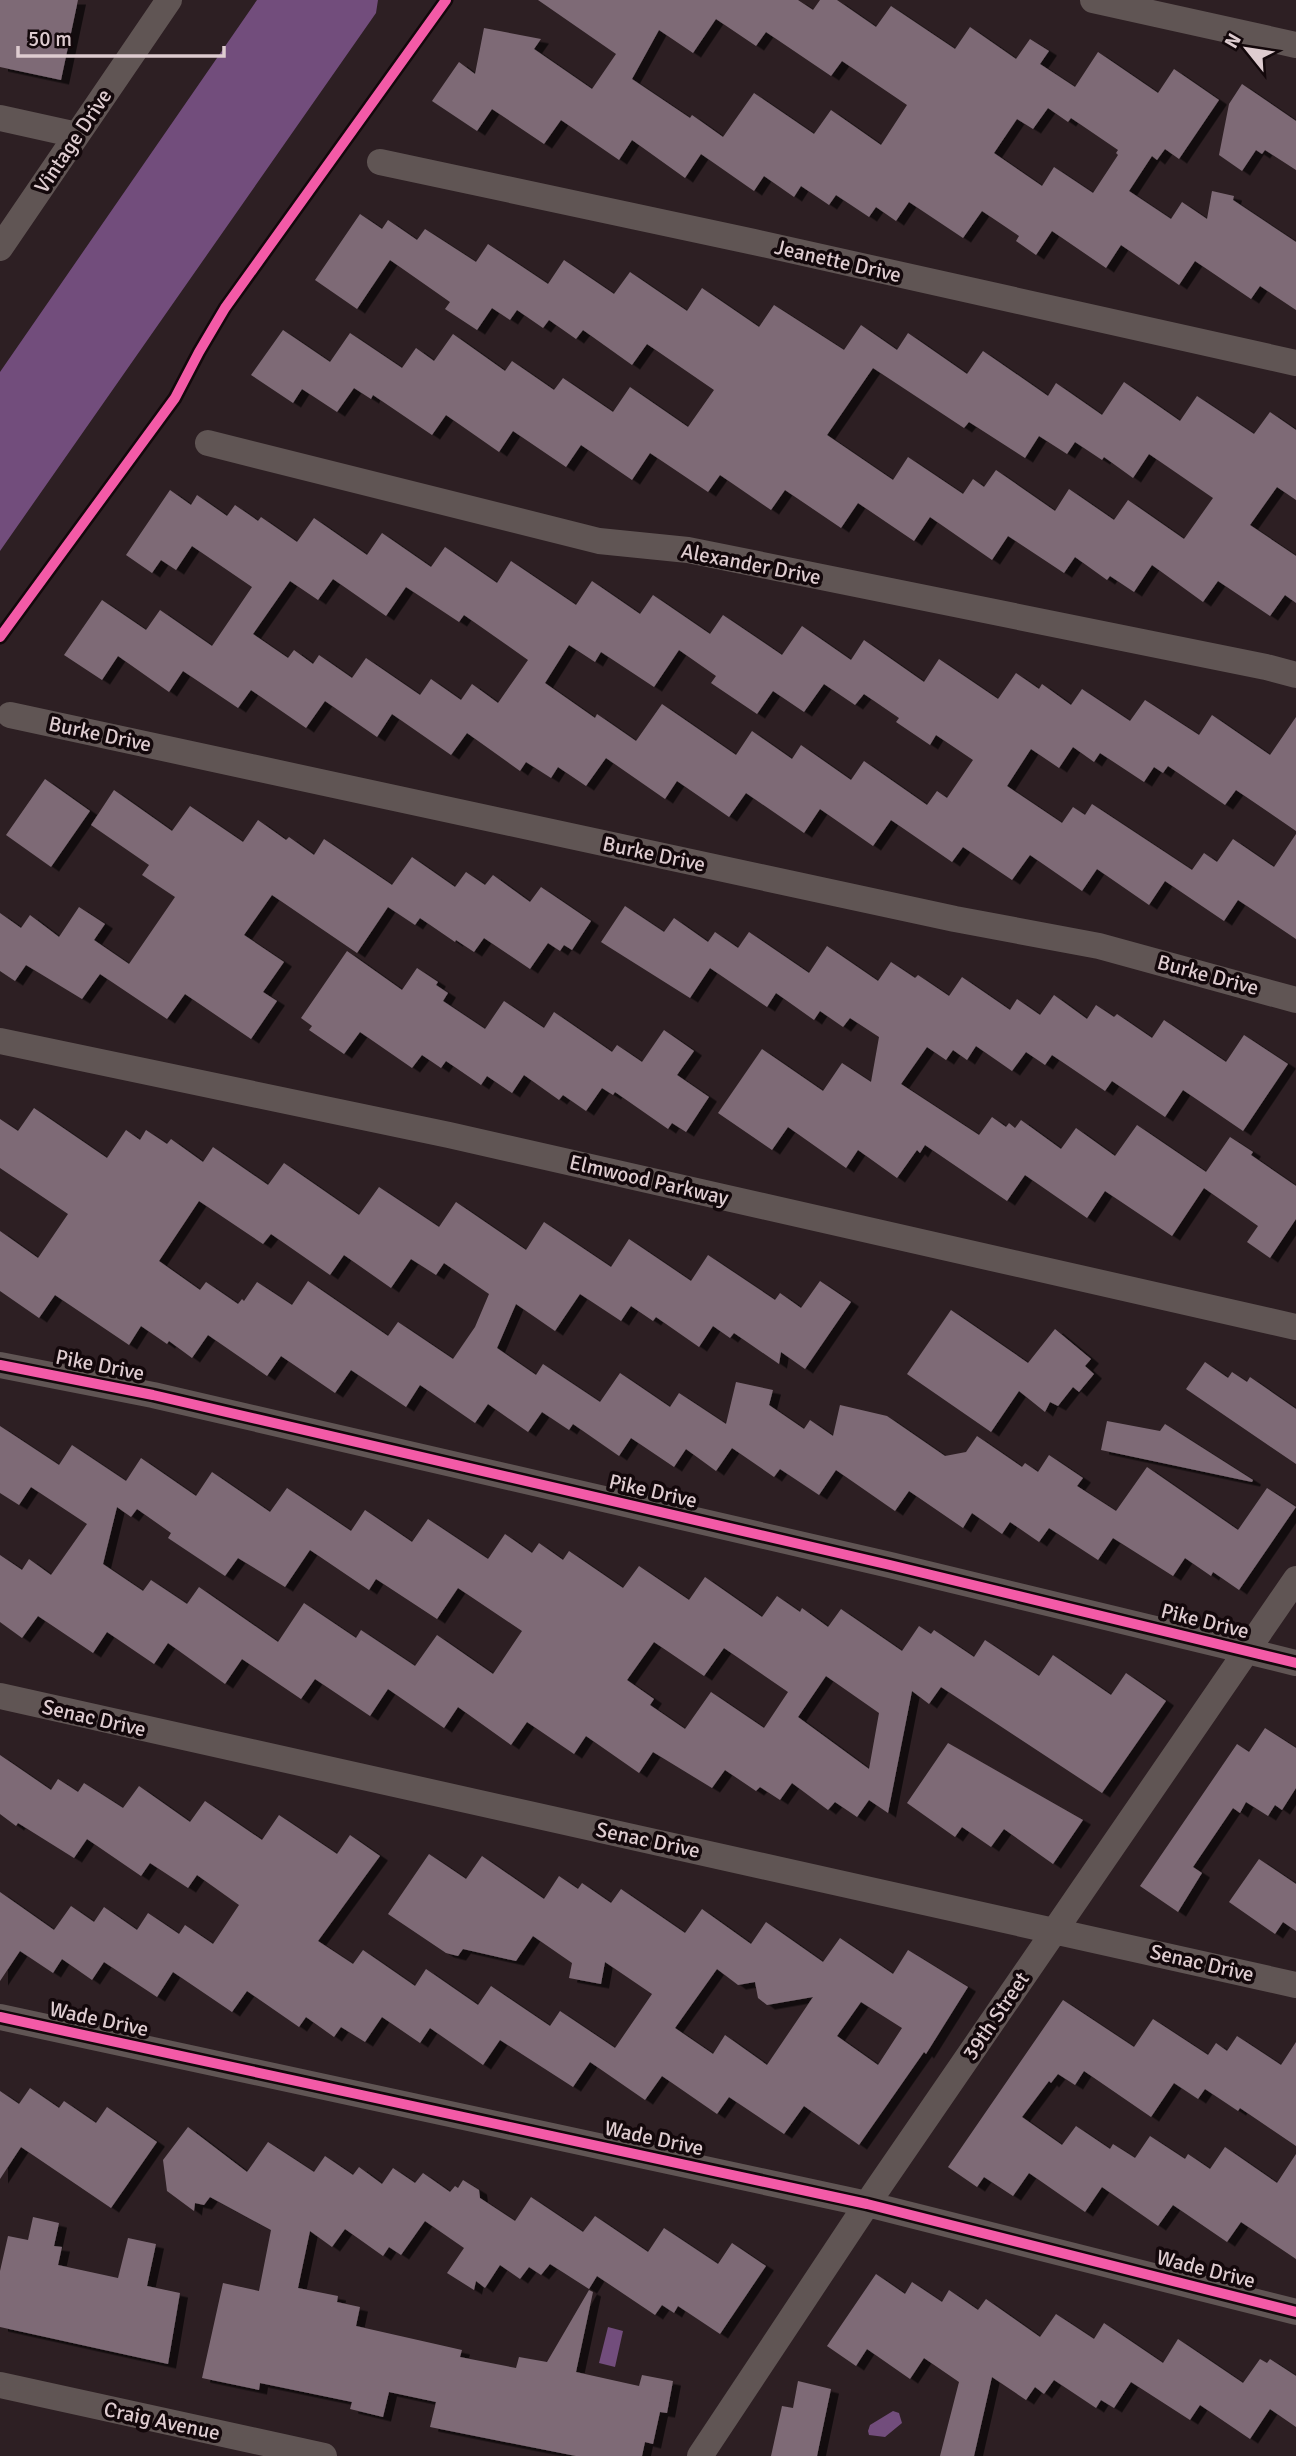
<svg xmlns="http://www.w3.org/2000/svg" width="1296" height="2456" font-family="Signika,sans-serif">
	<style>
		.water { fill: #724d7c }
		.building { fill: #7e6b76; fill-rule: evenodd; filter: url(#shadow) }
		.lines { fill: none; stroke-linecap: round; stroke-linejoin: round }
		.street { stroke: #605554; stroke-width: 26 }
		.cycleway-casing { stroke: #13080b; stroke-width: 15 }
		.cycleway { stroke: #f35aa7; stroke-width: 10 }
		.labels { text-anchor: middle; stroke-width: 7; stroke-linejoin: round; paint-order: stroke }
		.street-label { font-size: 21px; fill: #deccd0; stroke: #13080b }
	</style>
	<defs>
		<filter id="shadow"><feDropShadow dx="8" dy="4.5" stdDeviation="0" flood-color="#0009"/></filter>
	</defs>
	<rect width="100%" height="100%" fill="#2d1f23"/>
	<!-- water -->
	<path class="water" d="M257 0H378L376 13 0 551V372Z
		M608 2327 623 2331 615 2367 599 2363Z
		M893 2411 899 2413 902 2423 885 2437 869 2435 868 2431 870 2425Z"/>
	<!-- building -->
	<path class="building" d="M0 0H78L61 80 0 67Z
		M538 0H798L813 10 820 0H837L876 27 891 6 955 49 970 27 1016 59 1030 39 1049 51 1040 64 1075 87 1098 52 1158 93 1174 69 1219 100 1179 159 1165 149 1157 160 1152 156 1129 191 1171 219 1182 202 1207 219 1212 191 1234 196 1233 200 1296 242V310L1260 286 1251 299 1195 261 1179 285 1121 245 1106 268 1052 231 1036 255 1016 241 1019 236 982 211 963 238 909 202 896 221 876 207 869 217 836 195 829 205 801 186 794 197 764 176 754 191 701 154 685 178 632 140 619 160 561 120 544 144 492 109 477 131 432 101 459 62 475 74 484 28 541 39 534 49 592 89 616 54ZM716 19 756 46 766 32 831 76 842 61 907 105 881 145 831 110 814 134 754 93 723 137 692 115 690 118 632 79 659 30 693 53ZM1048 108 1068 122 1071 118 1118 150 1116 153 1118 155 1093 193 1054 167 1042 186 994 153 1017 119 1033 129Z
		M1242 84 1296 121V170L1265 150 1262 154 1256 150 1242 171 1219 155 1229 104Z
		M360 214 382 229 388 220 417 240 425 229 476 262 488 244 548 284 564 260 614 294 630 272 687 311 702 288 759 327 774 305 844 350 861 325 897 350 908 333 967 374 983 351 1048 396 1056 383 1102 415 1124 382 1180 421 1197 396 1254 434 1270 412 1296 430V500L1277 487 1250 525 1296 556V603L1285 595 1270 616 1218 581 1203 602 1152 565 1134 592 1110 576 1107 580 1075 557 1064 573 1008 536 992 560 930 517 914 541 858 503 841 528 785 490 771 510 720 475 708 492 650 453 632 480 581 445 566 467 513 431 499 452 446 415 432 435 373 395 371 399 354 388 337 412 302 389 293 403 251 375 283 330 330 362 350 333 402 368 416 348 434 361 453 334 505 371 512 361 554 390 563 378 613 412 630 387 688 427 714 390 647 344 632 365 583 330 576 339 549 320 543 328 517 310 510 320 492 308 477 330 445 309 450 302 390 260 357 309 315 280ZM873 368 964 428 969 422 1025 458 1039 436 1067 454 1075 442 1102 460 1104 457 1133 478 1149 454 1213 498 1184 539 1128 500 1114 520 1069 489 1055 511 996 470 984 487 973 479 963 494 908 457 893 480 827 435Z
		M170 490 191 505 197 495 227 516 235 505 258 521 261 517 297 542 314 518 367 555 382 533 431 567 445 547 497 583 511 561 576 605 592 581 640 614 653 595 710 634 723 615 782 655 802 626 851 660 864 640 924 682 939 659 998 699 1016 673 1039 689 1042 684 1071 705 1082 689 1130 721 1145 700 1199 735 1212 715 1270 755 1296 717V831L1236 790 1225 805 1168 766 1163 773 1154 767 1144 782 1100 753 1094 762 1073 747 1059 768 1031 749 1007 786 1062 823 1073 807 1085 815 1092 804 1192 870 1204 853 1217 862 1233 839 1274 867 1296 834V939L1238 900 1224 921 1165 881 1149 905 1097 869 1082 891 1030 855 1012 880 963 847 952 862 891 820 873 846 820 809 804 833 746 793 729 817 677 781 665 799 606 758 586 786 558 767 551 778 526 762 520 771 467 733 451 755 392 714 377 737 325 701 306 728 251 690 238 708 183 671 169 692 118 656 102 680 64 655 102 600 146 630 160 610 212 646 252 587 192 546 176 570 161 560 152 573 126 555ZM333 579 386 616 406 587 459 622 464 615 528 660 498 703 472 684 461 700 431 679 420 695 366 658 352 678 319 655 313 664 294 650 288 658 253 634 290 581 318 600ZM569 645 595 662 601 652 654 687 679 650 716 676 711 683 757 714 773 691 804 712 824 684 855 705 864 694 899 718 896 722 930 745 936 735 973 760 947 798 937 791 927 805 864 761 851 780 801 745 792 759 752 731 736 755 662 704 636 741 597 714 595 718 545 683Z
		M45 779 90 811 51 867 6 835Z
		M114 790 172 831 190 806 243 842 258 820 286 840 289 837 314 855 324 839 392 885 412 857 455 887 466 872 485 885 493 875 530 902 541 887 591 921 572 950 564 945 560 951 548 943 530 969 484 938 474 952 456 940 455 942 420 918 415 925 388 907 357 953 272 895 244 935 284 962 263 992 277 1001 251 1039 185 994 167 1019 100 974 82 999 26 965 15 981 0 971V913L21 928 30 915 59 937 79 907 105 924 94 940 129 964 175 897 142 875 149 865 91 825Z
		M625 906 664 932 674 918 708 942 715 932 738 948 749 932 809 973 827 946 878 981 891 962 915 978 918 975 949 996 962 977 1010 1010 1017 999 1040 1015 1054 995 1087 1019 1096 1005 1114 1017 1117 1014 1152 1038 1164 1020 1226 1062 1244 1035 1288 1064 1243 1131 1183 1090 1165 1117 1112 1081 1105 1091 1052 1055 1045 1065 1026 1052 1012 1071 976 1046 967 1060 953 1050 946 1060 927 1047 901 1084 979 1135 992 1117 1006 1127 1009 1123 1015 1128 1021 1120 1061 1149 1076 1128 1115 1156 1137 1125 1206 1172 1230 1137 1253 1152 1251 1155 1296 1186V1219L1270 1258 1247 1242 1258 1226 1204 1188 1172 1236 1105 1191 1087 1218 1025 1175 1007 1201 925 1145 920 1153 917 1150 897 1178 858 1150 846 1168 788 1127 772 1150 718 1113 762 1049 823 1091 842 1063 871 1082 879 1037 850 1018 843 1027 820 1011 814 1020 776 993 767 1007 710 968 690 998 601 942Z
		M347 951 402 990 417 968 438 982 436 985 448 993 443 1001 485 1029 504 1001 544 1028 554 1012 612 1052 617 1045 642 1062 664 1030 694 1051 677 1075 709 1097 686 1132 672 1123 668 1129 615 1092 613 1095 602 1088 586 1111 563 1095 559 1100 524 1075 512 1093 487 1076 481 1085 446 1061 441 1068 422 1055 412 1068 360 1032 344 1054 309 1030 312 1026 301 1018Z
		M34 1108 107 1158 126 1130 140 1140 146 1130 167 1144 171 1139 203 1162 213 1147 268 1185 284 1163 359 1215 379 1187 439 1227 456 1202 526 1250 544 1222 611 1267 629 1239 691 1281 708 1255 775 1300 780 1293 801 1308 820 1281 851 1302 805 1369 781 1352 779 1364 734 1333 730 1338 713 1326 699 1347 656 1317 653 1321 631 1306 621 1321 580 1294 555 1331 516 1304 497 1348 536 1375 543 1364 600 1402 620 1373 670 1407 679 1393 726 1424 736 1382 773 1390 769 1405 804 1429 810 1420 833 1436 840 1405 887 1416 945 1456 966 1452 977 1436 1022 1467 1025 1463 1038 1472 1049 1455 1083 1478 1077 1486 1116 1511 1147 1467 1238 1530 1267 1488 1296 1507 1239 1590 1213 1572 1211 1576 1185 1558 1173 1576 1113 1538 1098 1560 1049 1528 1039 1542 1010 1522 1002 1534 972 1513 963 1528 909 1491 895 1511 836 1470 819 1495 780 1469 774 1477 732 1448 716 1471 686 1449 674 1467 631 1438 619 1456 573 1424 569 1430 542 1412 528 1432 488 1404 475 1423 420 1385 406 1407 351 1370 335 1393 281 1356 267 1376 208 1335 192 1358 169 1341 167 1344 141 1326 129 1345 55 1295 39 1318 0 1291V1231L38 1258 68 1214 0 1168V1119L18 1131ZM199 1201 263 1244 271 1234 330 1275 344 1255 391 1288 411 1259 436 1275 444 1263 489 1294 475 1327 453 1359 398 1322 388 1336 308 1281 292 1305 257 1282 244 1301 242 1299 238 1304 206 1282 200 1290 159 1261Z
		M951 1310 1028 1363 1055 1329 1091 1359 1085 1366 1094 1374 1079 1392 1073 1387 1058 1406 1050 1402 1045 1412 1019 1391 991 1432 907 1374Z
		M1205 1362 1228 1378 1232 1372 1247 1382 1250 1377 1296 1409V1464L1186 1389Z
		M1107 1421 1160 1431 1165 1424 1253 1480 1252 1482 1101 1450Z
		M0 1426 59 1465 72 1445 126 1481 141 1458 196 1496 212 1472 270 1512 287 1488 351 1531 365 1510 412 1542 428 1519 488 1559 505 1534 532 1553 539 1543 563 1560 569 1551 623 1588 639 1566 689 1600 705 1577 762 1617 777 1596 800 1612 802 1608 828 1627 841 1609 902 1651 919 1626 931 1634 934 1630 974 1657 985 1640 1039 1676 1053 1655 1111 1695 1126 1673 1166 1701 1102 1793 941 1687 929 1704 912 1691 888 1813 869 1800 857 1817 835 1802 828 1810 792 1783 780 1800 760 1787 756 1791 725 1770 712 1788 653 1752 639 1773 586 1736 574 1754 527 1722 511 1745 458 1707 444 1728 388 1689 370 1716 315 1679 301 1699 242 1659 225 1684 168 1643 154 1664 107 1632 93 1653 38 1616 22 1638 0 1622V1555L22 1570 29 1559 51 1575 87 1524 31 1487 19 1505 0 1493ZM117 1507 131 1517 137 1509 171 1533 168 1538 225 1576 238 1558 285 1587 310 1550 369 1590 376 1579 437 1619 458 1588 522 1631 493 1674 437 1635 415 1666 361 1630 356 1638 304 1603 278 1642 199 1587 187 1604 151 1580 143 1591 103 1564ZM654 1642 704 1676 724 1648 788 1692 764 1728 711 1692 685 1729 650 1705 654 1699 627 1680ZM826 1676 879 1713 869 1769 798 1717Z
		M1265 1728 1296 1748V1788L1282 1810 1275 1805 1268 1816 1246 1802 1240 1813 1233 1808 1193 1867 1202 1873 1178 1912 1140 1886 1237 1744 1249 1752Z
		M948 1743 1083 1820 1053 1864 1004 1829 991 1847 962 1827 955 1837 907 1803Z
		M0 1755 51 1790 58 1779 78 1792 84 1783 123 1808 139 1786 190 1822 205 1801 262 1840 279 1815 337 1854 350 1835 380 1856 318 1941 353 1964 363 1950 415 1986 426 1969 478 2005 491 1986 550 2026 560 2011 615 2048 652 1994 605 1962 601 1984 569 1978 572 1963 533 1936 516 1961 463 1949 458 1956 446 1953 388 1914 429 1854 466 1879 482 1856 544 1899 559 1876 578 1889 582 1883 611 1903 621 1889 685 1933 702 1909 751 1944 766 1922 823 1962 840 1938 893 1974 908 1950 968 1987 926 2054 924 2052 859 2145 804 2106 784 2134 729 2097 717 2114 662 2076 645 2100 590 2062 573 2087 500 2040 483 2065 430 2028 420 2043 382 2017 365 2042 341 2027 334 2037 306 2017 299 2027 247 1991 232 2012 173 1972 157 1997 104 1962 92 1980 62 1959 53 1973 20 1951 0 1981V1892L54 1930 71 1906 94 1922 104 1907 137 1930 148 1913 179 1934 185 1925 213 1944 239 1905 197 1875 188 1888 150 1863 141 1876 87 1839 74 1858 18 1823 16 1826 0 1814ZM717 1969 738 1985 755 1982 758 1998 767 2005 813 1997 767 2065 725 2035 713 2054 675 2028ZM861 2002 902 2028 878 2065 837 2036Z
		M1259 1859 1296 1884V1931L1283 1922 1275 1934 1229 1902Z
		M1063 2000 1134 2047 1153 2019 1208 2055 1216 2043 1227 2051 1237 2036 1281 2065 1296 2042V2146L1240 2108 1238 2111 1205 2089 1198 2099 1174 2083 1151 2117 1084 2071 1075 2085 1058 2074 1051 2083 1049 2081 1022 2117 1062 2145 1076 2126 1110 2149 1113 2144 1135 2158 1150 2136 1185 2159 1188 2154 1210 2169 1225 2147 1277 2183 1296 2154V2259L1241 2222 1227 2242 1173 2205 1158 2226 1102 2187 1085 2212 1029 2173 1013 2196 984 2177 977 2187 948 2167Z
		M30 2088 59 2108 64 2101 96 2123 107 2107 157 2142 111 2208 21 2147 0 2179V2091L19 2104Z
		M188 2127 247 2172 268 2142 314 2172 325 2156 353 2175 359 2167 382 2184 393 2168 415 2183 423 2173 450 2192 455 2186 458 2188 463 2180 479 2190 480 2198 515 2221 531 2197 583 2232 595 2216 648 2252 664 2228 718 2264 732 2243 766 2266 720 2334 678 2306 674 2313 662 2305 655 2315 597 2276 589 2289 550 2264 541 2275 529 2267 520 2279 500 2265 485 2288 476 2281 474 2290 447 2273 464 2248 425 2221 401 2255 389 2247 383 2256 345 2229 332 2247 310 2231 298 2288 338 2296 337 2302 360 2307 356 2326 462 2350 460 2357 516 2368 519 2357 547 2362 589 2290 593 2292 576 2372 639 2386 642 2375 673 2381 667 2413 660 2412 653 2444 645 2442 642 2456H576L430 2427 436 2402 389 2392 383 2417 350 2409 352 2402 260 2383 259 2390 202 2378 223 2283 259 2291 271 2230 210 2197 204 2205 195 2203 194 2211 167 2191 163 2160Z
		M33 2217 59 2223 54 2246 62 2247 58 2265 118 2278 128 2238 156 2244 147 2286 180 2293 168 2364 0 2327V2271L8 2236 28 2240Z
		M876 2274 905 2294 912 2282 942 2302 949 2290 978 2310 986 2299 1040 2337 1056 2314 1094 2339 1104 2323 1163 2363 1178 2339 1243 2383 1260 2359 1267 2363 1270 2359 1296 2376V2427L1270 2409 1250 2439 1200 2405 1190 2420 1131 2382 1114 2408 1101 2400 1096 2408 1054 2380 1044 2394 1035 2387 1026 2400 992 2377 974 2456H940L959 2382 924 2358 910 2379 867 2349 856 2366 827 2346Z
		M798 2381 831 2389 817 2456H771L782 2406 793 2408Z"/>
	<g class="lines">
		<!-- street -->
		<path class="street" d="M1093 0 1296 45
			M0 118 77 135
			M380 162 754 242 1296 363
			M0 248 169 0
			M208 443 599 541 688 550 1266 667 1296 675
			M10 715 955 919 1099 946 1296 1000
			M0 1041 449 1135 1296 1327
			M0 1365 153 1395 890 1565 1296 1663
			M0 1696 1296 1985
			M0 2017 867 2204 1296 2312
			M0 2385 324 2456
			M700 2456 867 2204 1296 1579"/>
		<!-- cycleway casing -->
		<g class="cycleway-casing">
			<path id="cycleway" d="M0 637 175 398 199 352 225 308 446 0
				M0 1365 153 1395 890 1565 1296 1663
				M0 2017 867 2204 1296 2312"/>
		</g>
		<!-- cycleway -->
		<use href="#cycleway" class="cycleway"/>
	</g>
	<g class="labels">
		<!-- street labels -->
		<g class="street-label">
			<text transform="translate(73 141) rotate(-56)" y="7">Vintage Drive</text>
			<text transform="translate(838 261) rotate(13)" y="7">Jeanette Drive</text>
			<text transform="translate(751 564) rotate(11)" y="7">Alexander Drive</text>
			<text transform="translate(100 734) rotate(12)" y="7">Burke Drive</text>
			<text transform="translate(654 854) rotate(12)" y="7">Burke Drive</text>
			<text transform="translate(1208 975) rotate(15)" y="7">Burke Drive</text>
			<text transform="translate(649 1180) rotate(13)" y="7">Elmwood Parkway</text>
			<text transform="translate(100 1365) rotate(11)" y="7">Pike Drive</text>
			<text transform="translate(653 1491) rotate(13)" y="7">Pike Drive</text>
			<text transform="translate(1205 1621) rotate(14)" y="7">Pike Drive</text>
			<text transform="translate(94 1718) rotate(13)" y="7">Senac Drive</text>
			<text transform="translate(648 1840) rotate(12)" y="7">Senac Drive</text>
			<text transform="translate(1202 1963) rotate(13)" y="7">Senac Drive</text>
			<text transform="translate(996 2016) rotate(-56)" y="7">39th Street</text>
			<text transform="translate(99 2019) rotate(12)" y="7">Wade Drive</text>
			<text transform="translate(654 2138) rotate(12)" y="7">Wade Drive</text>
			<text transform="translate(1206 2269) rotate(14)" y="7">Wade Drive</text>
			<text transform="translate(162 2421) rotate(12)" y="7">Craig Avenue</text>
		</g>
	</g>
	<!-- north arrow -->
	<g transform="translate(1247 49) rotate(300)" stroke="#13080b" stroke-width="5" paint-order="stroke">
	<path d="M0-5L12 26L0 18L-12 26Z" fill="#deccd0"/>
	<text y="-10" font-size="19" font-weight="bold" text-anchor="middle" fill="#deccd0">N</text>
	</g>
	<!-- scale -->
	<path d="M18 46v10h206v-10" fill="none" stroke="#deccd0" stroke-width="3.5"/>
	<text x="28" y="46" font-size="21" fill="#deccd0" stroke="#13080b" stroke-width="5" paint-order="stroke">50 m</text>
</svg>
